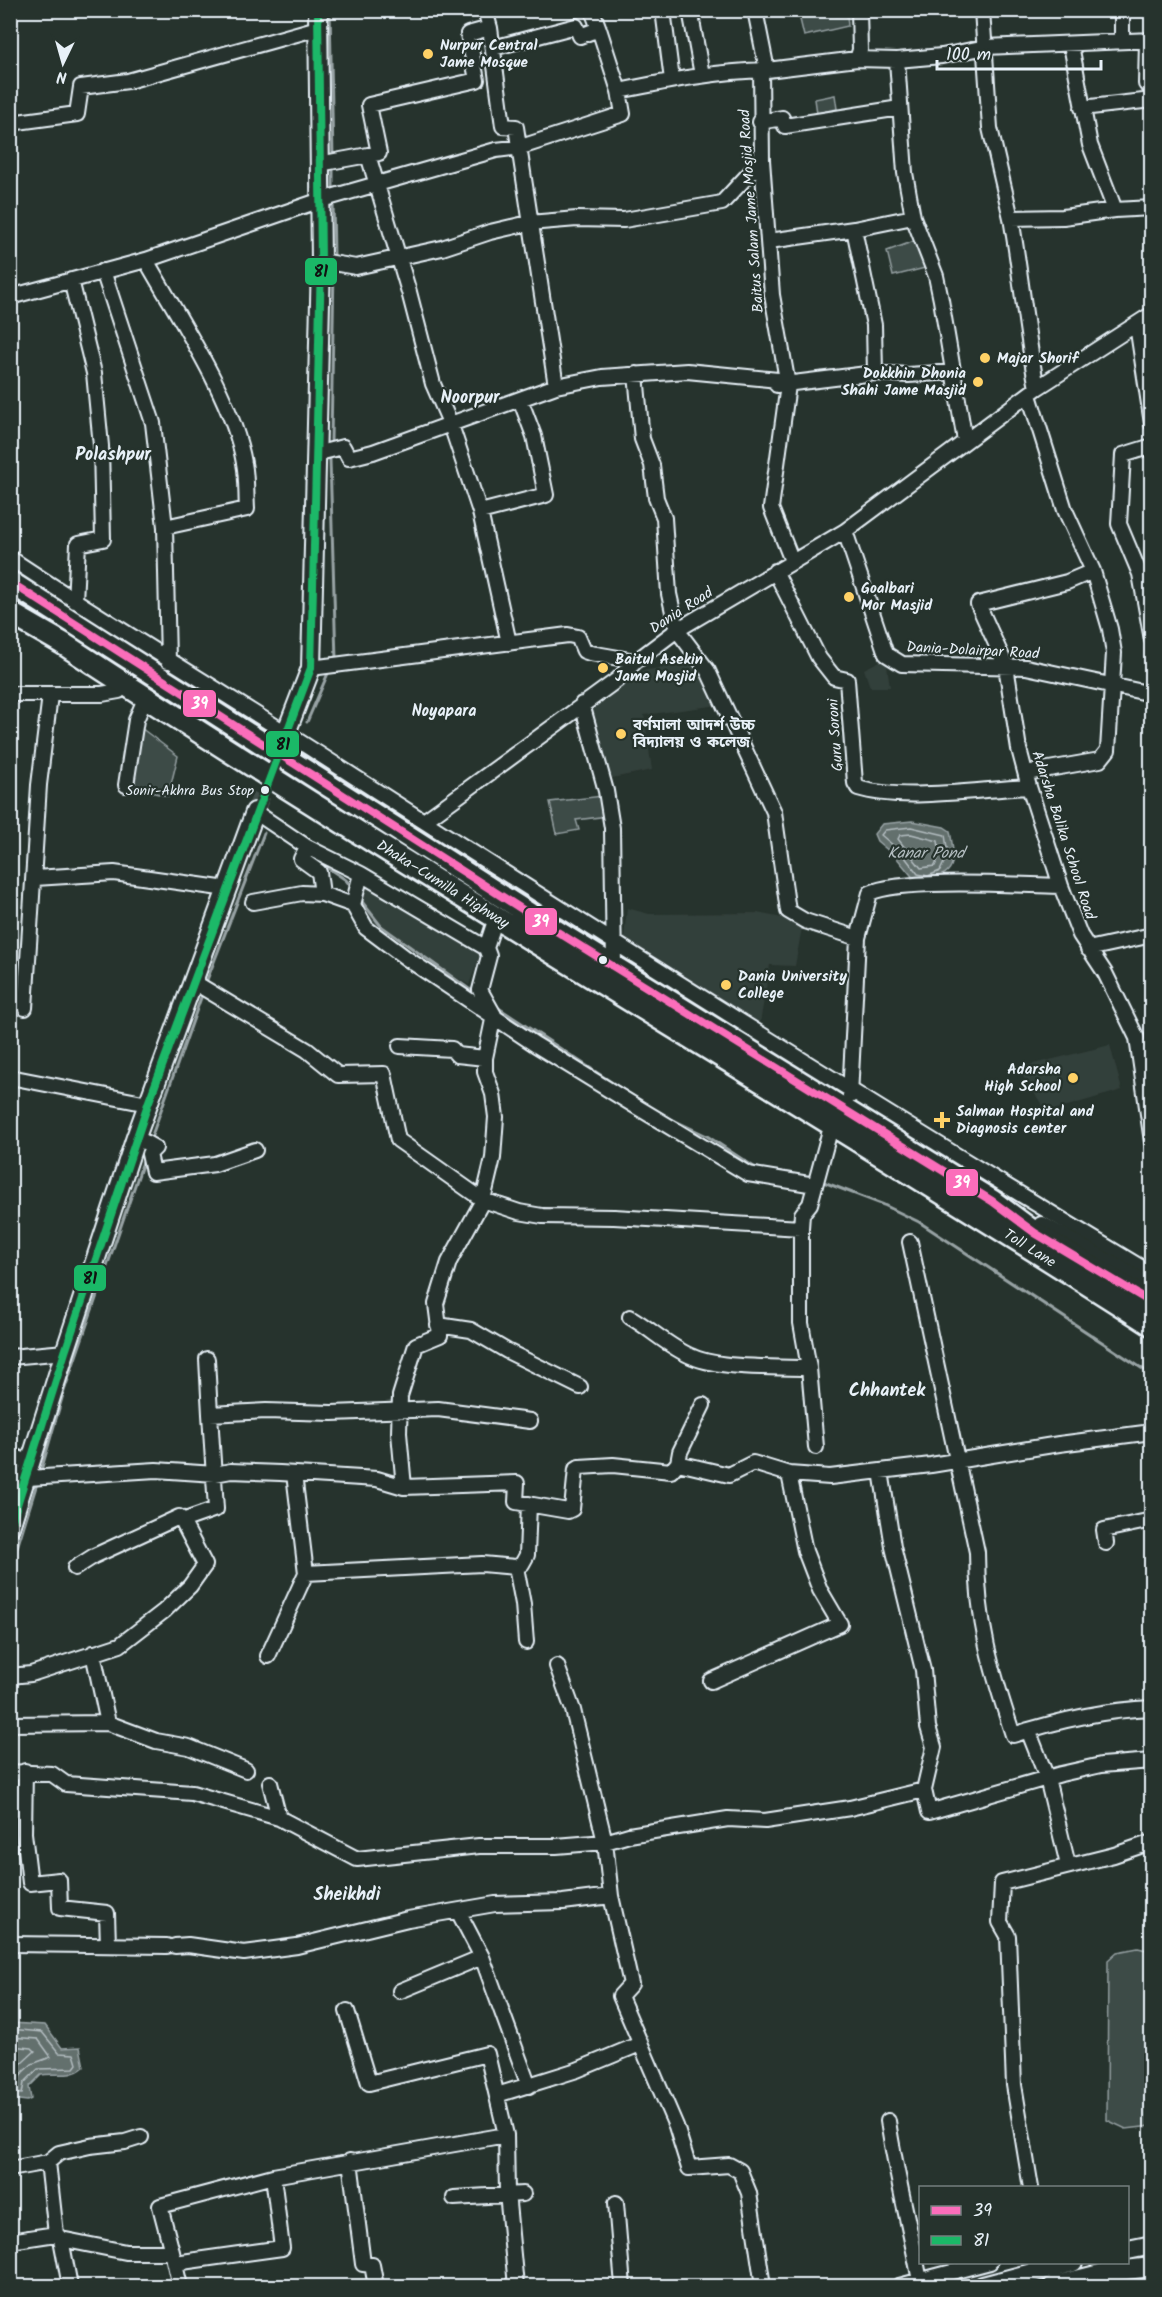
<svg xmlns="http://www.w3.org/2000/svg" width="1162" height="2297" font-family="Kalam,'Noto Sans Bengali',sans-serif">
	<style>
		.built { fill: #333f3a }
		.green { fill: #3e4b47; stroke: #939ea0; stroke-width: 1.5 }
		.water { fill: #636f6d; stroke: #98a3a5; stroke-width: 1.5 }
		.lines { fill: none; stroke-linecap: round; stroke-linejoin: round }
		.shore { stroke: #b3bdc0; stroke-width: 1.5 }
		.stream { stroke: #98a3a5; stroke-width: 3 }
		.major-tunnel { stroke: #43504b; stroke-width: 18; stroke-dasharray: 18 9; stroke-linecap: butt }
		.minor-casing { stroke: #e8f1f8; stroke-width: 18 }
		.major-casing { stroke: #e8f1f8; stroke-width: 22 }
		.highway-casing { stroke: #e8f1f8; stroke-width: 26 }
		.minor { stroke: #26332d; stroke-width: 14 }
		.major { stroke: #26332d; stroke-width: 18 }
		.highway { stroke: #26332d; stroke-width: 21 }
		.bus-1-casing { stroke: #26332d; stroke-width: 12 }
		.bus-2-casing { stroke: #26332d; stroke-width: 12 }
		.bus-1 { stroke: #fb6dba; stroke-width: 8 }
		.bus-2 { stroke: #1ab867; stroke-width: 8 }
		.poi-dot { fill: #ffd166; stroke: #26332d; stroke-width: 2 }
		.bus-dot { fill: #e8f1f8; stroke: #26332d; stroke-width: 2 }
		.labels { text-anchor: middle; stroke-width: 4.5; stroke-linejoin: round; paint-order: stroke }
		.bus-label { font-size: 14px; fill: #e8f1f8; stroke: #26332d; text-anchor: end }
		.poi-label { font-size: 15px; font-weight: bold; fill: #e8f1f8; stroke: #26332d; text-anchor: start }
		.street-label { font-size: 15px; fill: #e8f1f8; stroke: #26332d }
		.neighbourhood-label { font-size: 16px; font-weight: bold; fill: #e8f1f8; stroke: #26332d }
		.water-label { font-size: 16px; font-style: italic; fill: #b3bdc0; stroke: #26332d }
		.quarter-label { font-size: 18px; font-weight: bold; fill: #e8f1f8; stroke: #26332d }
		.line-badge { stroke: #26332d; stroke-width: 2 }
		.badge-label { font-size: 16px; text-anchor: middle; font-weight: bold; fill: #fff }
		.pale-badge-label { font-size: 16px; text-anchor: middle; font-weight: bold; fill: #111 }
	</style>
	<rect width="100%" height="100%" fill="#26332d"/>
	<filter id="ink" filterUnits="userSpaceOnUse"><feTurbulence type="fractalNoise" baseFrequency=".0167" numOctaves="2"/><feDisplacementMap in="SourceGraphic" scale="12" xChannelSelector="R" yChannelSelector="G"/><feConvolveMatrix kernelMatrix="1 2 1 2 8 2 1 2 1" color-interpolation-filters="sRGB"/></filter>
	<g filter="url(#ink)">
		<!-- built -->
		<path class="built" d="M886 658 890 687H870L864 669Z
			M699 662 719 705 644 715 652 770 607 779 588 705 640 671Z
			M365 874 483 947 469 985 386 936 359 912 353 900Z
			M627 908 649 914 757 913 803 922 795 966 770 965 759 1029 623 948Z
			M1110 1045 1122 1090 1047 1112 1017 1068Z"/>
		<!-- green -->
		<path class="green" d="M798 11H833L836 16 847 15 848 26 804 36Z
			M835 95 837 109 817 113 815 99Z
			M920 239 929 267 893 276 887 251Z
			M141 728 178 756 168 796 132 788Z
			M603 796 608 816 576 820 579 830 557 834 550 802Z
			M1138 1948 1151 1951V2126L1126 2129 1107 2120 1108 1960 1117 1952Z"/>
		<!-- water -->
		<path class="water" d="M912 821 944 827 950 831C957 868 954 878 915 880L896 857 877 841 874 834 882 824Z
			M11 2023 45 2025 62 2048 80 2047 84 2067C70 2079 57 2072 41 2075L29 2087 31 2099 27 2101 11 2099Z"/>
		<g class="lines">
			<!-- shore -->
			<path class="shore" d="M911 827 945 835 948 854 940 871 928 876 918 874 901 852 881 835 885 830Z
				M911 834 938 841 940 854 935 866 921 868 898 839 900 835Z
				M10 2029 42 2032 59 2053 74 2054 77 2064 74 2068 38 2069 24 2083 22 2094 10 2093
				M10 2037 38 2039 51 2057 32 2064 23 2072 15 2085 10 2086
				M10 2046 32 2048 35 2051 10 2074"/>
			<!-- stream -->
			<path class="stream" d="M330 10 333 159
				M333 165V192
				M333 201 334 258
				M331 440 334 267
				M330 460 336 660
				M307 722 329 671
				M307 854 346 880 352 888
				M359 898 381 926 476 994
				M205 985 264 833
				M494 1005 634 1097
				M665 1116 707 1136 754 1167 764 1170
				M150 1141 203 992
				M821 1181 884 1205 919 1222 1152 1375
				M40 1474 64 1391 144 1159
				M10 1570 38 1480"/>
			<!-- major-tunnel -->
			<path class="major-tunnel" d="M255 812 286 733"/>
			<!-- minor casing -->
			<g class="minor-casing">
				<path id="minor" d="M485 10 490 28
					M592 10 599 29
					M663 10 672 80
					M690 10 702 75
					M755 10 767 70
					M859 10 860 50 857 59 897 60 942 56 986 47 1152 40
					M982 10 990 128 1011 218
					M1122 41V10
					M493 48 576 26 580 36 599 29 619 91
					M897 60 905 173 913 217 936 276 941 300 965 441
					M761 70 762 160 772 295 788 385 771 508 792 561
					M1146 84 1147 40
					M1082 108 1152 100
					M760 122 782 118 785 126 900 108
					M10 123 77 114 81 87 128 81 318 28
					M368 155 409 292 433 384 451 425 480 512
					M1115 210 1152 208
					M854 229 913 217
					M769 241 854 229 874 325 875 373
					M146 260C179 319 233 398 244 463 247 478 246 494 247 509L165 527
					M321 261 356 267 442 248 490 232 529 223 577 219 624 220 722 203 762 160
					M103 271 153 423 165 527 168 661
					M71 280 94 373 101 446 103 539 78 544 75 601
					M10 297 146 260 321 200 496 150 521 147 623 114 619 91C668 81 717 71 767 70L857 59
					M1137 325 1152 424
					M636 374 642 439 652 465 656 498 664 518 669 594 677 630 708 671 774 812 788 911 805 921 858 938
					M556 386 602 377 687 371 778 380 777 385 875 373 908 375 954 372
					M1037 388C1026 332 1021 275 1011 218L1063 217 1115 210 1090 145 1071 45
					M1152 446 1123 455 1119 524 1140 574 1152 640
					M315 454 343 447 349 458 373 452 556 386 516 127 503 126 490 28 468 34 477 80 369 105 379 153 319 164
					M845 531 886 654 902 664 1026 667 1152 694
					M10 558C112 626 216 688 319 754 594 931 871 1105 1152 1274
					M775 571 819 658 834 677 847 680 855 783 858 788C903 802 980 789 1029 787
					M1093 571 1067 582 978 604 1006 666 1019 749 1029 787 1061 886 1080 935 1105 973 1137 1038 1152 1142
					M509 643 480 512 546 495 534 436 520 399
					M311 668 568 635 578 637 584 651 590 653 636 661
					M10 694H102L119 691
					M582 704 606 791 612 828 614 967
					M1026 773 1100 760 1108 750 1114 653 1110 629 1093 571 1065 510 1029 395
					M126 785 136 720 142 706
					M255 812 307 847 361 874
					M424 821 617 680 636 661 677 630 845 531 1037 388 1152 314
					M307 847 301 859 319 872 322 894 353 905
					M35 878 114 873 227 889
					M253 902 302 893 322 894
					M486 948 361 874 353 905 366 928 406 958 536 1045 632 1104 748 1174 815 1185
					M1088 949 1152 935
					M192 981 307 1050 338 1075 384 1074 398 1140 483 1200 519 1212 542 1216 614 1217 801 1228 802 1214 810 1204 829 1134
					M25 1008 39 785 50 695
					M400 1046 452 1049 457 1055 485 1058
					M10 1077 148 1104
					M850 1096 858 938 870 893C899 878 1021 885 1061 886
					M136 1137 155 1148 149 1154 153 1172 215 1164 255 1150
					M801 1228V1323L809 1368 816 1447
					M910 1242 977 1552C977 1624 991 1668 1013 1735 1059 1720 1103 1710 1152 1708
					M630 1317C651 1329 670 1348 693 1357 721 1369 778 1367 809 1368
					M438 1325 471 1330 507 1351 580 1387
					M10 1357 65 1352
					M207 1359 210 1414
					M10 1455 31 1463
					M678 1463 680 1452 703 1405
					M881 1471 893 1547 923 1670 928 1727 934 1747 924 1790 929 1812 1061 1774 1101 1765 1152 1761
					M28 1478 156 1470 215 1474 231 1471 280 1473 377 1479 404 1487 517 1483 516 1502 568 1511 572 1509 576 1469 579 1467 613 1465 671 1471 678 1463 729 1475 753 1463 789 1474 830 1477 931 1465 1059 1444 1152 1432
					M404 1487 399 1433 400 1396 416 1345 440 1335 436 1304 449 1262 483 1200 493 1158 496 1117 493 1094 485 1072V1058L494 1015 480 990 489 956 486 948 493 927
					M1106 1543 1104 1530 1152 1520
					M516 1567 523 1604 526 1642
					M75 1568 94 1556 179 1517 182 1521 216 1509 210 1414 266 1411 332 1413 438 1409 530 1421
					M306 1573 482 1564 516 1567 522 1564 527 1555 529 1504
					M93 1653 108 1723
					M268 1656 306 1573 294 1474
					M557 1666 573 1710 605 1842 611 1896 631 1984 620 1996 676 2126 689 2168 729 2165 740 2171 749 2193 763 2286
					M10 1676 31 1674 120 1645 164 1611 190 1586 205 1565 182 1521
					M711 1681 840 1624 820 1590 805 1551 789 1474
					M10 1724 108 1723 156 1741 189 1747 246 1770
					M1028 1730 1047 1778 1068 1865
					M25 1771 24 1833 30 1883 59 1880 60 1908 107 1913 108 1945
					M10 1772 52 1774 66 1784 192 1793 279 1818 357 1859 479 1846H556L605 1842 629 1835 728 1819 765 1821 850 1808 924 1790
					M270 1783 279 1818
					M458 1911 482 1957 529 2086
					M10 1944 167 1946
					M175 1946 188 1945 244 1953 297 1946 408 1919 495 1904 563 1902 611 1896
					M400 1991 482 1957
					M347 2011 369 2083 487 2054 506 2135 507 2193 516 2286
					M497 2095 577 2070 640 2044
					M888 2121C896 2175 910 2227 920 2281
					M350 2161 363 2264 372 2265 376 2286
					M48 2162 56 2234 61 2239 126 2252H172L180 2286
					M10 2169 48 2162 59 2153 90 2146 125 2142 141 2137
					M1031 2188 1014 2085 1008 1936 1000 1922 1002 1883 1114 1855 1152 1842
					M454 2198 523 2194
					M616 2203 623 2286
					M61 2239 70 2286
					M10 2241 56 2234
					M172 2252 160 2206 273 2176 506 2135
					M175 2263 282 2248 273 2176
					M899 2286 990 2262"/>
			</g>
			<!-- major casing -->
			<g class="major-casing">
				<path id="major" d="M286 733 311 668 321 261 318 10
					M1042 1226 1152 1288
					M10 1527 65 1352 136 1137 255 812
					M1128 2250 1152 2245
					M983 2286 1073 2262
					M1053 2286 1108 2272 1152 2267"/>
			</g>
			<!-- highway casing -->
			<g class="highway-casing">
				<path id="highway" d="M10 582 556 931 992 1201 1035 1233 1152 1303
					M10 613 62 643C420 878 791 1094 1152 1325"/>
			</g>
			<!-- minor -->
			<use href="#minor" class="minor"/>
			<!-- major -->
			<use href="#major" class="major"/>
			<!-- highway -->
			<use href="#highway" class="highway"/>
			<!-- bus-1 casing -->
			<g class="bus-1-casing">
				<path id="bus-1" d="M10 582 556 931 992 1201 1035 1233 1152 1303"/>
			</g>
			<!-- bus-2 casing -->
			<g class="bus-2-casing">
				<path id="bus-2" d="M10 1527 65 1352 148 1104 311 668 321 261 318 10"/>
			</g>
			<!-- bus-1 -->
			<use href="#bus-1" class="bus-1"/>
			<!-- bus-2 -->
			<use href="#bus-2" class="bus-2"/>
		</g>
	</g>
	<!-- markers -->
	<g class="poi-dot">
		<circle cx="428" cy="54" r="6"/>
		<circle cx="985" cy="358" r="6"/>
		<circle cx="978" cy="382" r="6"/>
		<circle cx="849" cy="597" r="6"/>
		<circle cx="603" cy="668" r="6"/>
		<circle cx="621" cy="734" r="6"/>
		<circle cx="726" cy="985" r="6"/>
		<circle cx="1073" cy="1078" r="6"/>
		<path d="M939 1111h6v6h6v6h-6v6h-6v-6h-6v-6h6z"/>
	</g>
	<g class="bus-dot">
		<circle cx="265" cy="790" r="5"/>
		<circle cx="603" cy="960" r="5"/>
	</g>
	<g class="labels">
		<!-- bus labels -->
		<g class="bus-label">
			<text x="254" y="795">Sonir-Akhra Bus Stop</text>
		</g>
		<!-- poi labels -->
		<g class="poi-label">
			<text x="440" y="50">Nurpur Central<tspan x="440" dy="17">Jame Mosque</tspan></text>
			<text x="997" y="363">Majar Shorif</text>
			<text x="966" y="378" text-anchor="end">Dokkhin Dhonia<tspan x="966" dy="17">Shahi Jame Masjid</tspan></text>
			<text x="861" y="593">Goalbari<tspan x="861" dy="17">Mor Masjid</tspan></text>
			<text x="615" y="664">Baitul Asekin<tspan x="615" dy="17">Jame Mosjid</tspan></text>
			<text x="633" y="730">বর্ণমালা আদর্শ উচ্চ<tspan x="633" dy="17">বিদ্যালয় ও কলেজ</tspan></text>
			<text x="738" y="981">Dania University<tspan x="738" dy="17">College</tspan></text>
			<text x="1061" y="1074" text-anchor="end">Adarsha<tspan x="1061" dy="17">High School</tspan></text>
			<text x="956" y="1116">Salman Hospital and<tspan x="956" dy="17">Diagnosis center</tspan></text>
		</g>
		<!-- street labels -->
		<g class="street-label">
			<text transform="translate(751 211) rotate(-94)" y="5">Baitus Salam Jame Mosjid Road</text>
			<text transform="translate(681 610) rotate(-33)" y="5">Dania Road</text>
			<text transform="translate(973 650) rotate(3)" y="5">Dania-Dolairpar Road</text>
			<text transform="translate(835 735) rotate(-94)" y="5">Guru Soroni</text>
			<text transform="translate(1064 835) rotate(72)" y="5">Adarsha Balika School Road</text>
			<text transform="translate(443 884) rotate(32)" y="5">Dhaka–Cumilla Highway</text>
			<text transform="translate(1030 1248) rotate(32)" y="5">Toll Lane</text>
		</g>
		<!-- neighbourhood labels -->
		<g class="neighbourhood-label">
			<text x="444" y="716">Noyapara</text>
		</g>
		<!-- water labels -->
		<g class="water-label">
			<text x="926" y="858">Kanar Pond</text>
		</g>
		<!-- quarter labels -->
		<g class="quarter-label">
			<text x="470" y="403">Noorpur</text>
			<text x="113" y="460">Polashpur</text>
			<text x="887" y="1396">Chhantek</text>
			<text x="347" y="1900">Sheikhdi</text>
		</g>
	</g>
	<g class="line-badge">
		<rect x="304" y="257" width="34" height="29" rx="6" fill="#1ab867"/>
		<rect x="182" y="689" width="35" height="29" rx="6" fill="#fb6dba"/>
		<rect x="265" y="730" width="35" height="28" rx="6" fill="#1ab867"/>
		<rect x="524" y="907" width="34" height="29" rx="6" fill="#fb6dba"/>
		<rect x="945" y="1168" width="34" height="29" rx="6" fill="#fb6dba"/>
		<rect x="73" y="1264" width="34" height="28" rx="6" fill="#1ab867"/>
	</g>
	<g class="badge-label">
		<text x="200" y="709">39</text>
		<text x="541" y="927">39</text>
		<text x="962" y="1188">39</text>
	</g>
	<g class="pale-badge-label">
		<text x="321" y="277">81</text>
		<text x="283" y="750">81</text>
		<text x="90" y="1284">81</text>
	</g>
	<!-- margin -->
	<rect width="1162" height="2297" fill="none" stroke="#26332d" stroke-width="36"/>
	<rect x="18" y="18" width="1126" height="2261" fill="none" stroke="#e8f1f8" stroke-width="2" filter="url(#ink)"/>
	<!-- legend -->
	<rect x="919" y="2186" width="210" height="78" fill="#26332d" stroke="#747f7e" stroke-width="1.5"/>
	<rect x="931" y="2206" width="30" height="9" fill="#fb6dba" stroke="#747f7e" stroke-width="1.5"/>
	<text x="973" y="2216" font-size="18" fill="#e8f1f8">39</text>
	<rect x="931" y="2236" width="30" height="9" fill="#1ab867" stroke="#747f7e" stroke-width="1.5"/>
	<text x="973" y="2246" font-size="18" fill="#e8f1f8">81</text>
	<!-- north arrow -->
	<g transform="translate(63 63) rotate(185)" stroke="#26332d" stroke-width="4.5" paint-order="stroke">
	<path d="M0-4.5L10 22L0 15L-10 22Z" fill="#e8f1f8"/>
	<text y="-9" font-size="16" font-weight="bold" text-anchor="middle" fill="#e8f1f8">N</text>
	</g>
	<!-- scale -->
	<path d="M937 60v9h164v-9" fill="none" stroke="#e8f1f8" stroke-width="3"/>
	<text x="946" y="60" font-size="18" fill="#e8f1f8" stroke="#26332d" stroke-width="4.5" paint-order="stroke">100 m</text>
</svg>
